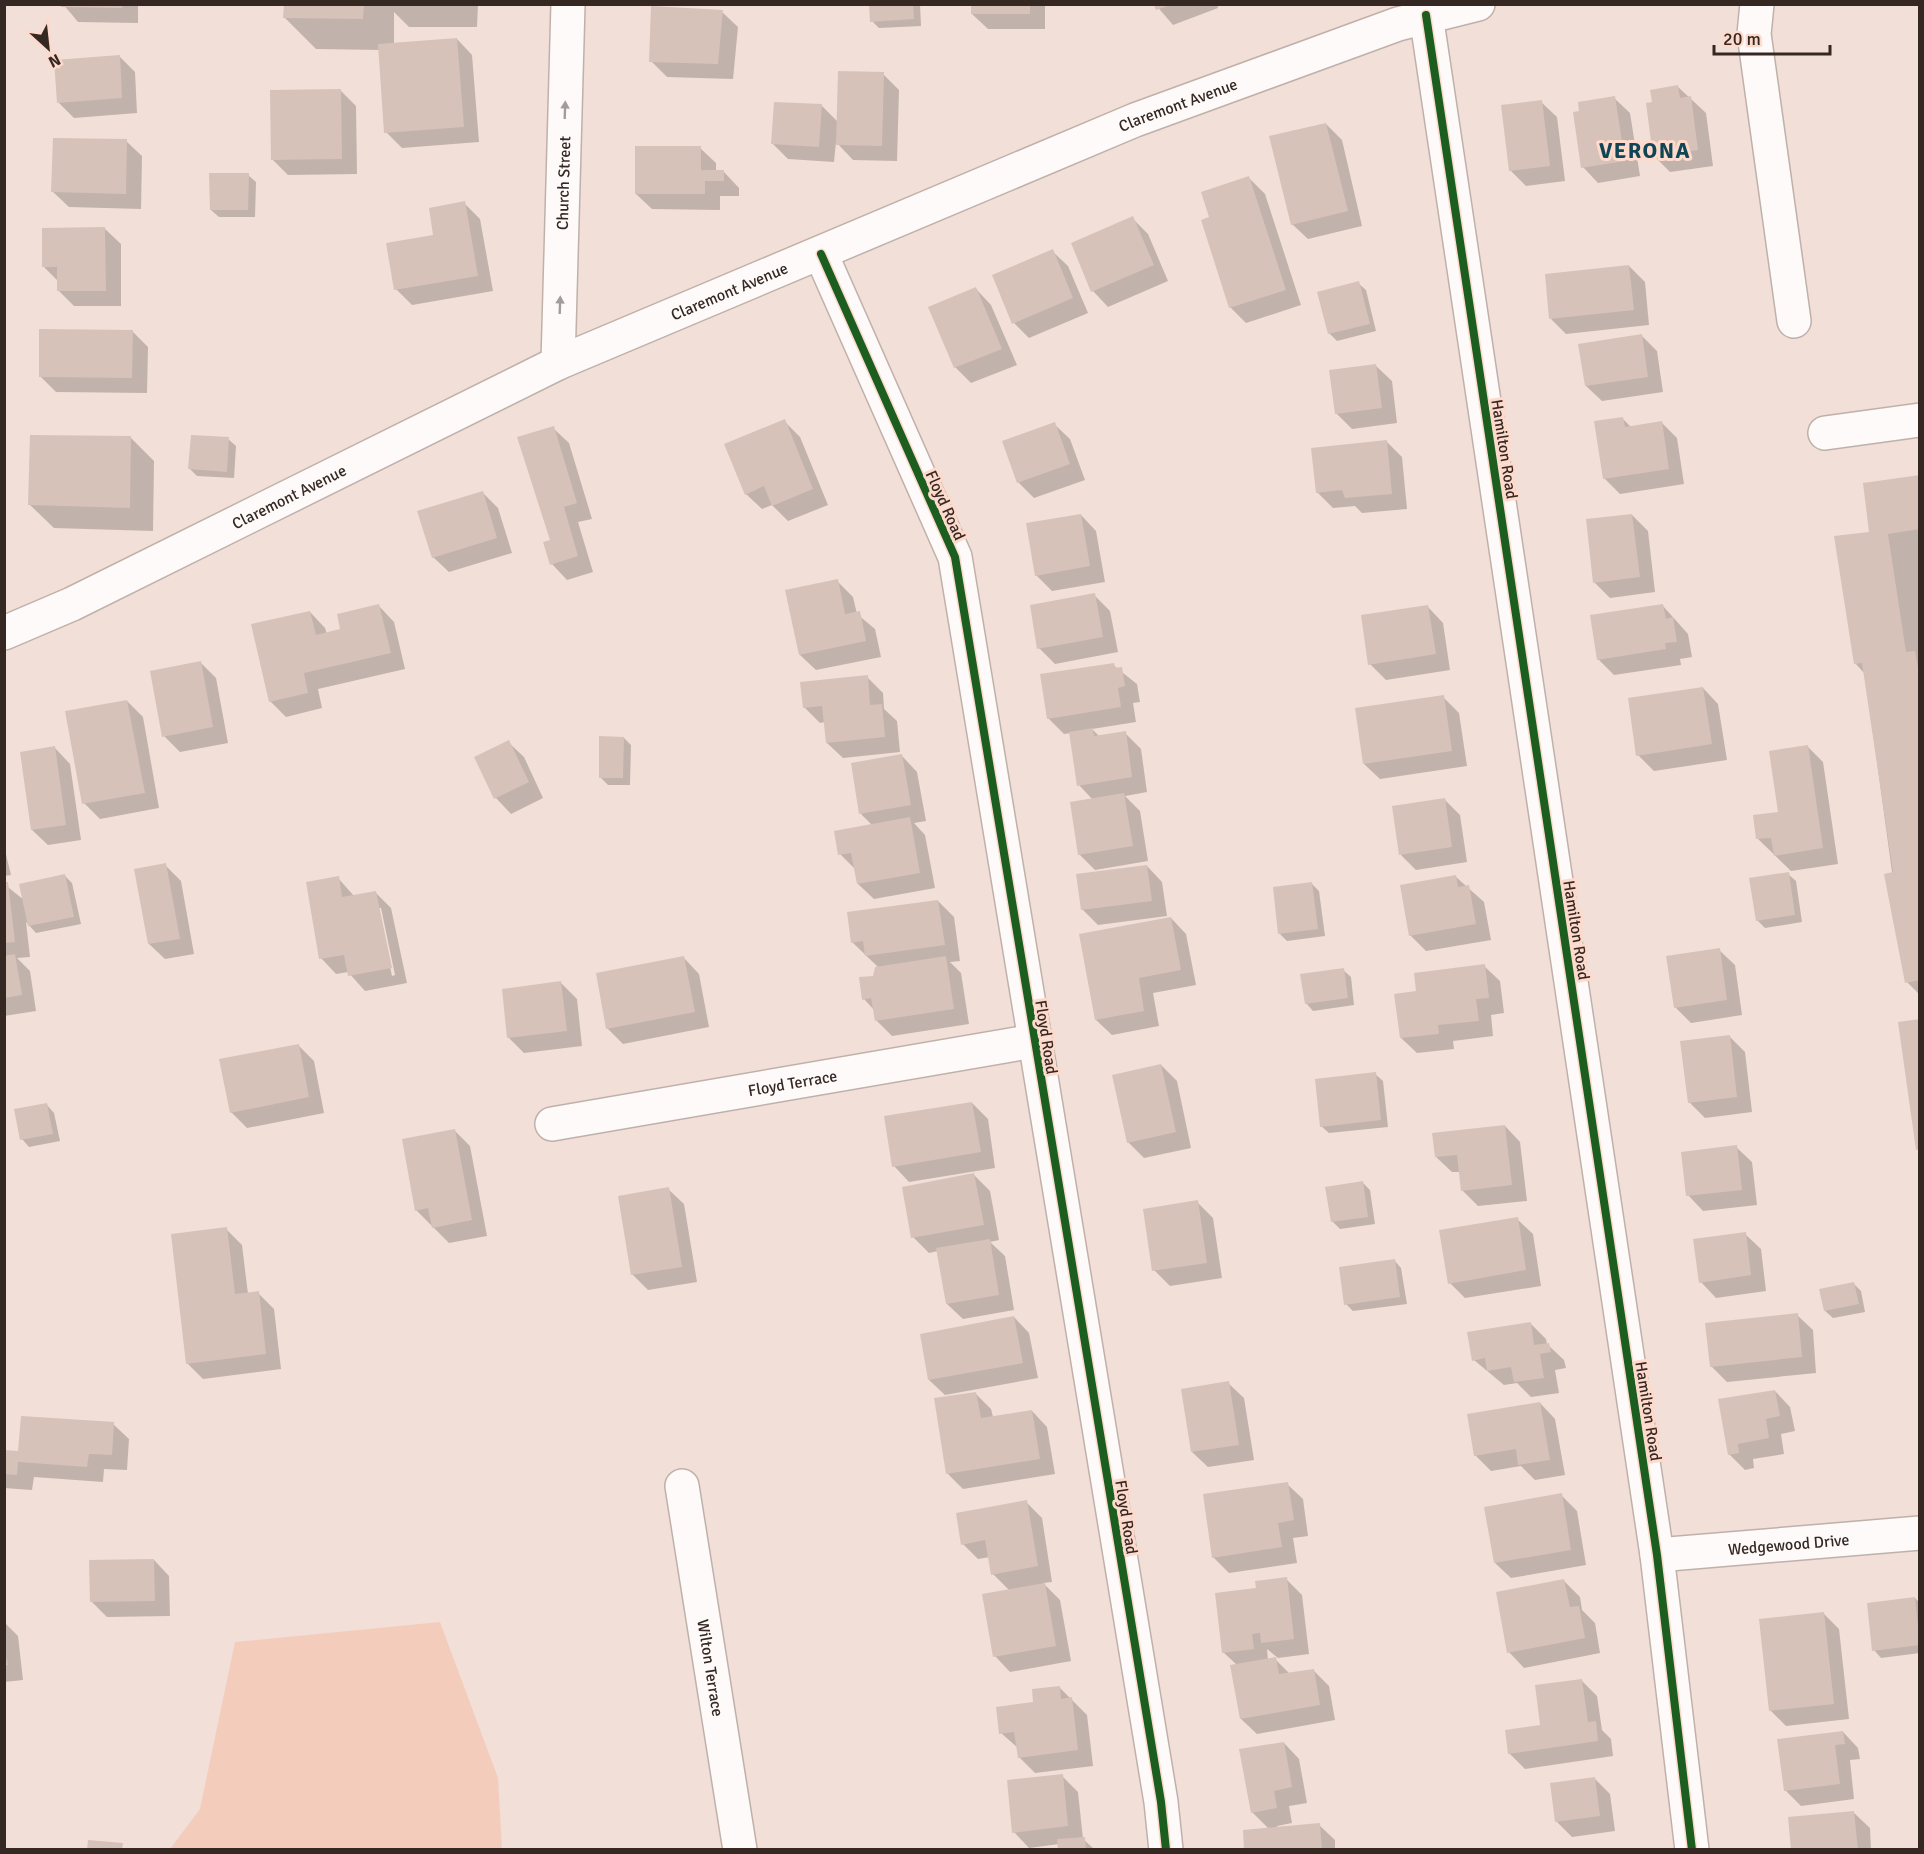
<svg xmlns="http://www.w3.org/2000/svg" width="1924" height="1854" font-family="Signika,sans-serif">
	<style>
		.green { fill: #f4ccbc }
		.shadow { fill: #0003; fill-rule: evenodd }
		.building { fill: #d7c2b9 }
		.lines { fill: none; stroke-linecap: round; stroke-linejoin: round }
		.minor-casing { stroke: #bfb1aa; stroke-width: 36 }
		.minor { stroke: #fdfaf9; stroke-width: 33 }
		.cycleway-casing { stroke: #fddacc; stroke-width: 11 }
		.cycleway { stroke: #1b5e20; stroke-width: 8 }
		.oneway { fill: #a39c99 }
		.labels { text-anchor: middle; stroke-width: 6; stroke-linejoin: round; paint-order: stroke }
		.street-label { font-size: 16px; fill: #352823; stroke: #fddacc }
		.district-label { font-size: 22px; font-weight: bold; letter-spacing: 1.5px; fill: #104555; stroke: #fddacc }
	</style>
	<rect width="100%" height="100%" fill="#f2dfd7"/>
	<!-- green -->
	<path class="green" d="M440 1622 498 1778 502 1849H170L200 1809 235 1642Z"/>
	<!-- shadow -->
	<path class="shadow" d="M63 4H138V23L78 22Z
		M285 4H478L477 27H409L394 12V44L457 39 472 55 479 142 402 148 386 132 380 50 316 49 285 18Z
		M871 4H920L921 26 879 28 872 21Z
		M972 4H1045V29H988L972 14Z
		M1155 4H1217L1218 8 1173 25Z
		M722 12 738 27 733 79 667 77 651 61Z
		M119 56 135 72 137 113 74 118 59 103Z
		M883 74 899 90 897 161 853 160 836 142 834 162 788 159 773 144 821 105 838 122Z
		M1678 87 1706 113 1713 166 1670 172 1654 156V103Z
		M340 90 356 106 357 174 288 175 273 160Z
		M1614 98 1630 113 1640 176 1598 183 1583 167Z
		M1541 102 1557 117 1565 181 1526 186 1510 170Z
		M1326 124 1342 140 1362 226 1308 239 1292 224Z
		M126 141 142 156 141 209 69 207 53 192Z
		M700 148 716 163V172H724L739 188V196H720V210L652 209 636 194Z
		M248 175 256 182 255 217H219L211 210Z
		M1249 178 1265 194 1301 305 1246 323 1231 308 1202 221 1211 218Z
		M464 203 480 219 493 291 412 305 396 289 435 236Z
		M1132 218 1148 234 1168 281 1108 307 1093 291Z
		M105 229 121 244V306H74L58 290V281L43 266Z
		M1052 251 1068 266 1088 313 1029 338 1014 323Z
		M1629 266 1645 282 1649 325 1566 334 1551 319Z
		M1358 283 1366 290 1376 331 1337 341 1329 333Z
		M976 289 991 305 1017 365 971 383 955 367Z
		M132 331 148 347 147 393 56 392 40 376Z
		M1642 336 1657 351 1663 392 1602 401 1586 386Z
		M1376 366 1392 381 1397 423 1352 429 1336 413Z
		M1622 418 1632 428 1662 423 1677 438 1684 484 1620 494 1604 478Z
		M784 421 800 437 828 505 788 521 772 505 762 509 746 494Z
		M1054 424 1070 439 1085 480 1034 498 1019 483 1004 442Z
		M553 428 569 443 592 519 578 522 593 572 567 580 552 564Z
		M131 438 154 461 153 531 54 528 30 505Z
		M228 439 236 446 234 478 197 476 190 469Z
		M1386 441 1402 457 1407 509 1362 513 1355 506 1333 508 1317 492Z
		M1920 476V995L1907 982 1865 674 1855 663 1871 533Z
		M483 493 498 508 512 553 449 572 433 557Z
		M1081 515 1096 531 1105 582 1052 591 1036 575Z
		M1632 515 1648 531 1655 592 1610 598 1594 582Z
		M837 581 853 597 857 614 875 629 881 657 816 670 800 655Z
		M1094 595 1110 611 1118 652 1055 664 1039 648Z
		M379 606 394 622 405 669 318 689 322 708 286 717 270 701 310 612 325 628 327 634 342 630Z
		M1663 606 1688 634 1692 657 1680 659 1681 665 1614 675 1598 659Z
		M1428 607 1443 623 1450 670 1386 680 1370 664Z
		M200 662 216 678 228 743 180 752 164 736Z
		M1113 665 1137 684 1140 702 1133 703 1136 722 1092 729 1100 737 1125 733 1141 749 1147 792 1125 796 1140 811 1148 861 1095 870 1079 854 1093 800 1079 785 1071 733 1064 734 1048 718Z
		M867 677 883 693 884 709 897 721 900 752 843 758 827 743 825 722 820 723 804 707Z
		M1703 688 1718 704 1727 760 1654 771 1638 755Z
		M1443 697 1459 713 1467 766 1380 779 1364 764Z
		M127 701 143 717 159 808 100 819 84 803Z
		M624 738 631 745 630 785H608L600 777Z
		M508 742 524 757 543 798 511 814 496 798Z
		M1807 746 1823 762 1838 864 1791 871 1758 839 1779 813Z
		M55 748 70 764 81 840 48 845 32 830Z
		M902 756 917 772 926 821 914 823 925 835 935 888 874 899 858 884 856 870 840 854 873 826 861 814Z
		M1445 800 1460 815 1467 862 1416 870 1401 855Z
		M4 846 11 875 4 876Z
		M165 865 181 881 194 954 165 959 149 944Z
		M1147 866 1162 882 1167 916 1098 925 1082 909Z
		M1788 874 1796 881 1802 922 1765 928 1757 920Z
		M65 876 72 883 81 924 36 933 26 922 30 957 17 958 30 971 36 1011 4 1016V884L24 900Z
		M1456 877 1484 902 1491 940 1426 951 1410 935Z
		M338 878 354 896 376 893 391 908 407 983 365 991 348 972 336 974 321 958ZM378 908H381L395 975 392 976Z
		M1312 884 1319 891 1325 936 1287 941 1280 934Z
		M938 901 954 917 960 961 950 962 961 973 969 1024 892 1036 876 1020 874 1010 864 999 879 968 852 942Z
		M1171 918 1186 934 1196 985 1153 993 1159 1026 1112 1035 1096 1020Z
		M1719 950 1735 965 1742 1015 1691 1023 1675 1007Z
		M684 958 699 974 709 1027 623 1044 607 1028Z
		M1484 966 1500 981 1504 1013 1491 1015 1493 1036 1453 1041 1454 1049 1417 1053 1401 1038 1418 992Z
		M1343 970 1351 977 1354 1005 1313 1011 1306 1003Z
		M561 983 577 999 582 1046 524 1053 509 1038 503 990Z
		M1729 1036 1745 1052 1752 1112 1705 1118 1689 1102Z
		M298 1045 314 1061 324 1113 247 1128 231 1112Z
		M1161 1065 1177 1081 1191 1148 1144 1158 1128 1142Z
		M1375 1074 1383 1081 1388 1127 1329 1133 1321 1126Z
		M972 1103 988 1119 995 1168 909 1182 894 1166Z
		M47 1105 54 1113 60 1141 29 1147 22 1139Z
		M1505 1126 1520 1142 1527 1201 1478 1206 1462 1190 1460 1172H1452L1436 1157Z
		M454 1130 470 1146 487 1236 449 1243 416 1210Z
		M1736 1147 1752 1162 1757 1205 1703 1211 1688 1195Z
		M974 1175 990 1191 999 1240 990 1242 1005 1256 1014 1310 963 1319 947 1304 938 1251 929 1253 913 1237Z
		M1363 1183 1370 1190 1375 1224 1340 1229 1332 1221Z
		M668 1189 684 1204 697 1282 648 1290 632 1274Z
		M1197 1202 1213 1218 1222 1278 1170 1286 1154 1270Z
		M1517 1219 1533 1234 1541 1286 1465 1298 1450 1283Z
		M226 1229 242 1245 248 1294 258 1293 274 1309 281 1369 203 1379 187 1363Z
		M1745 1234 1761 1249 1766 1291 1716 1298 1701 1282Z
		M1394 1260 1401 1268 1407 1304 1353 1311 1346 1304Z
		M1854 1284 1861 1291 1865 1312 1833 1318 1825 1311Z
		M1797 1315 1813 1330 1816 1373 1727 1382 1711 1366Z
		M1014 1317 1029 1333 1038 1378 945 1395 929 1380Z
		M1530 1323 1546 1339 1547 1344 1564 1360 1566 1368 1555 1370 1559 1393 1531 1397 1517 1383 1504 1385 1474 1360Z
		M1228 1383 1244 1398 1254 1460 1208 1467 1192 1452Z
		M1775 1391 1790 1407 1795 1431 1781 1434 1784 1454 1753 1459 1754 1468 1745 1470 1729 1454Z
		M976 1394 991 1409 993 1417 1032 1411 1047 1427 1055 1474 963 1489 948 1474Z
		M1540 1403 1555 1419 1565 1475 1535 1480 1521 1466 1491 1471 1475 1455Z
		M113 1424 129 1439 127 1470 104 1469 103 1482 34 1477 32 1490 4 1488V1451L20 1452Z
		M1287 1484 1303 1499 1308 1536 1293 1538 1297 1563 1229 1573 1213 1557Z
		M1561 1495 1577 1511 1586 1565 1511 1578 1495 1563Z
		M1026 1502 1042 1518 1052 1582 1043 1583 1060 1600 1071 1661 1010 1672 995 1656 1009 1590 993 1574 990 1557 978 1559 963 1544Z
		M154 1560 169 1576 170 1616 107 1617 92 1602Z
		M1286 1579 1302 1595 1309 1654 1278 1658 1267 1649 1268 1660 1275 1659 1290 1674 1313 1670 1329 1686 1335 1720 1257 1734 1241 1719 1237 1665 1223 1652Z
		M1564 1581 1580 1597 1582 1610 1595 1623 1600 1653 1524 1668 1509 1652Z
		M1915 1598 1920 1603V1653L1881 1658 1874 1650Z
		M1824 1614 1839 1629 1849 1719 1786 1726 1770 1710Z
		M4 1622 18 1636 23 1680 4 1682Z
		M1581 1680 1597 1696 1602 1730 1611 1739 1613 1756 1525 1769 1509 1753 1542 1726Z
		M1059 1687 1087 1715 1093 1766 1035 1773 1019 1757 1018 1748 1001 1733 1035 1703Z
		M1843 1732 1858 1748 1860 1759 1850 1760 1854 1799 1801 1806 1785 1790Z
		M1284 1743 1299 1759 1307 1803 1289 1806 1292 1823 1277 1826 1278 1828 1319 1825 1335 1840V1850H1246L1269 1829 1252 1812Z
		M1062 1776 1078 1792 1083 1839 1095 1850H1059V1844L1029 1848 1014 1832Z
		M1594 1778 1610 1794 1615 1831 1572 1837 1556 1821Z
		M1854 1813 1870 1828 1871 1850H1792Z"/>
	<!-- building -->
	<path class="building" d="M61 4H123L122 8 61 7Z
		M284 4H364L363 19 283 18Z
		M869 4H913L914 19 870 22Z
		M971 4H1030V14H971Z
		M1154 5H1171L1156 10Z
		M651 6 723 10 718 64 649 62Z
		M457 38 464 127 384 133 378 44Z
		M120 55 122 98 57 103 54 60Z
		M838 71 884 72 882 146 836 145Z
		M1678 85 1680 98 1691 96 1698 150 1653 157 1646 103 1652 102 1650 90Z
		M341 89 342 159 271 160 270 90Z
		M1615 96 1625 161 1581 168 1573 112 1579 111 1578 102Z
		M1542 100 1550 166 1509 171 1501 105Z
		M774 102 822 104 819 147 771 144Z
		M1326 123 1348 211 1291 225 1269 136Z
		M53 138 127 139 126 194 51 192Z
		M635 146H701V170H724V181H705V194H635Z
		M209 173H249L248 210H210Z
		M1249 176 1286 290 1229 308 1201 220 1209 217 1201 192Z
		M465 201 478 276 394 290 386 243 433 235 429 208Z
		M1133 216 1154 265 1091 292 1071 243Z
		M105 227 106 291H57V267H42V228Z
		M1053 249 1073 298 1012 324 992 275Z
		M1629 265 1634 310 1549 319 1545 274Z
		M1359 281 1370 324 1328 334 1317 292Z
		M976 287 1002 349 954 368 928 307Z
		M39 329 133 330 132 378 39 377Z
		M1642 334 1648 377 1585 386 1578 344Z
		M1376 364 1382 408 1335 414 1329 370Z
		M1623 417 1625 427 1662 421 1669 469 1603 479 1594 421Z
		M785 419 813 489 772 506 764 486 745 495 724 444Z
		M1055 422 1070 464 1017 483 1002 441Z
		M554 426 577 503 564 507 578 556 550 565 543 542 550 540 517 437Z
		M30 435 131 436 130 508 28 505Z
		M191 435 229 437 227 472 188 469Z
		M1387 440 1392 494 1345 498 1342 490 1316 493 1311 448Z
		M1920 475V529L1888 534 1906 652 1915 651 1920 678V980L1905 983 1884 874 1893 872 1862 663 1854 664 1834 536 1869 532 1863 483Z
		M483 491 497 538 432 558 417 511Z
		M1081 514 1090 566 1035 576 1026 523Z
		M1632 514 1640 577 1593 583 1586 519Z
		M838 579 845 614 860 611 866 641 799 655 785 590Z
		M1095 593 1103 637 1037 649 1030 605Z
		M379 604 391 653 304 673 308 693 269 702 251 624 310 611 316 635 340 629 337 614Z
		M1663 604 1666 619 1673 617 1677 642 1665 643 1666 649 1597 660 1590 615Z
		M1428 605 1436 654 1368 665 1361 615Z
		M201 661 213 727 162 737 150 671Z
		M1114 663 1115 668 1122 667 1125 686 1118 688 1121 707 1047 719 1040 674Z
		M868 675 870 705 882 704 885 737 826 743 822 706 803 708 800 682Z
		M1703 687 1712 744 1636 756 1628 698Z
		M1444 695 1452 751 1363 764 1355 708Z
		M127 700 145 793 82 804 65 711Z
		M1093 728 1094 736 1126 731 1132 777 1077 786 1069 732Z
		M599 736 624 737 623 778H599Z
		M509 740 529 782 494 799 474 757Z
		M1808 745 1823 848 1774 856 1771 838 1756 839 1753 815 1778 812 1769 751Z
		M55 746 66 825 31 830 20 752Z
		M902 754 911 805 859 814 851 763Z
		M1124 793 1133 846 1078 855 1070 802Z
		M1445 798 1452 847 1399 855 1392 806Z
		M910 817 920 873 857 884 851 853 838 855 834 831Z
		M166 863 180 939 148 944 134 869Z
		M1147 865 1152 901 1081 910 1076 874Z
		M1789 872 1795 915 1756 921 1749 878Z
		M65 874 74 917 28 926 19 884Z
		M1456 875 1458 887 1469 885 1476 924 1409 936 1400 885Z
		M339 876 342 897 376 891 392 968 348 976 344 955 319 959 306 882Z
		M4 882H8L15 942 4 943Z
		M1312 882 1318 929 1278 934 1273 887Z
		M938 900 945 945 865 956 863 941 851 943 847 912Z
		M1171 917 1181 970 1139 978 1144 1011 1095 1020 1079 934Z
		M1720 948 1727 1000 1674 1008 1666 956Z
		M15 954 22 995 4 998V956Z
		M684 956 695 1012 606 1029 596 973Z
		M946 956 954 1009 875 1021 871 998 862 1000 859 977 873 976 875 967Z
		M1485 964 1489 998 1476 999 1479 1021 1438 1025 1439 1034 1400 1038 1394 994 1416 991 1414 973Z
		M1344 968 1348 998 1305 1004 1300 974Z
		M561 981 567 1031 507 1038 502 989Z
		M1920 1019V1149L1916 1150 1898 1022Z
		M1730 1035 1737 1097 1688 1103 1680 1041Z
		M299 1044 309 1097 230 1113 219 1059Z
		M1161 1064 1176 1132 1127 1143 1112 1075Z
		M1376 1072 1381 1120 1320 1127 1315 1079Z
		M972 1102 981 1152 892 1167 884 1116Z
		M47 1103 53 1134 20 1140 14 1109Z
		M1505 1125 1512 1185 1461 1191 1457 1155 1435 1157 1432 1133Z
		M455 1129 472 1220 432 1228 428 1208 415 1211 402 1139Z
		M1737 1145 1742 1190 1686 1196 1681 1152Z
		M974 1173 984 1225 911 1238 902 1187Z
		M1363 1181 1368 1217 1331 1222 1325 1187Z
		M669 1187 682 1267 631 1275 618 1196Z
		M1198 1200 1207 1263 1152 1271 1143 1209Z
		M1518 1217 1526 1270 1448 1284 1439 1230Z
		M227 1227 235 1294 259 1291 266 1354 186 1364 171 1234Z
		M1746 1232 1751 1275 1699 1283 1693 1239Z
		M990 1239 999 1295 946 1304 936 1248Z
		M1395 1259 1400 1297 1344 1305 1339 1267Z
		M1854 1282 1859 1304 1824 1311 1819 1289Z
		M1798 1313 1802 1357 1710 1367 1705 1323Z
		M1014 1316 1023 1363 928 1380 920 1334Z
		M1531 1322 1534 1345 1549 1343 1551 1352 1540 1354 1544 1378 1514 1382 1511 1367 1487 1371 1485 1358 1472 1361 1467 1332Z
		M1229 1381 1239 1445 1191 1452 1181 1389Z
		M1775 1390 1780 1416 1766 1419 1769 1438 1738 1444 1739 1453 1728 1455 1718 1399Z
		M976 1392 981 1418 1032 1410 1040 1459 946 1474 934 1398Z
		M1540 1402 1550 1460 1518 1465 1516 1449 1474 1456 1467 1414Z
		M21 1416 114 1422 112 1455 89 1454 87 1467 18 1462 17 1475 4 1474V1450L18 1451Z
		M1288 1482 1294 1520 1278 1523 1282 1547 1212 1558 1203 1494Z
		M1562 1493 1571 1550 1494 1563 1484 1507Z
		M1027 1500 1038 1566 991 1575 985 1540 961 1545 956 1513Z
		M154 1559 155 1601 90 1602 89 1560Z
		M1287 1577 1294 1639 1261 1643 1260 1633 1252 1634 1254 1649 1222 1653 1215 1593 1256 1588 1255 1581Z
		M1564 1579 1570 1607 1579 1606 1585 1638 1507 1653 1496 1592Z
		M1045 1583 1056 1646 993 1657 982 1594Z
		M1915 1597 1920 1645 1872 1651 1867 1603Z
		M1824 1612 1834 1704 1769 1711 1759 1619Z
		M4 1648 8 1665 4 1666Z
		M1276 1657 1279 1674 1314 1669 1320 1705 1240 1719 1230 1665Z
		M1582 1679 1588 1722 1596 1721 1598 1741 1508 1754 1505 1730 1540 1725 1535 1685Z
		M1060 1686 1061 1699 1072 1697 1078 1750 1018 1758 1014 1732 999 1734 996 1707 1033 1702 1032 1689Z
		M1843 1731 1845 1744 1835 1745 1840 1784 1784 1791 1777 1739Z
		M1284 1742 1292 1787 1274 1791 1277 1808 1251 1813 1239 1749Z
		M1063 1774 1068 1826 1012 1833 1007 1780Z
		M1595 1777 1600 1816 1555 1822 1550 1783Z
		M1854 1811 1858 1850H1791L1788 1817Z
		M1320 1823 1322 1850H1244L1243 1830Z
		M1085 1837 1086 1850H1058L1057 1839Z
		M88 1840 123 1843 122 1850H87Z"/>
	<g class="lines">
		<!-- minor casing -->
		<g class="minor-casing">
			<g id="minor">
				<path d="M1757 4 1754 34 1794 321"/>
				<path d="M1426 15 1657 1555 1692 1850"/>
				<path d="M821 254 955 557 1161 1802 1166 1850"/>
				<path id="s1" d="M558 363 568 4"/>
				<path d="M1825 433 1920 420"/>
				<path id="s2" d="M4 633 72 604 558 363 1135 120 1398 24 1478 4"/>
				<path id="s3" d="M552 1124 1034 1041"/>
				<path id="s4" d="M682 1486 740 1850"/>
				<path id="s5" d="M1657 1555 1920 1533"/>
			</g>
		</g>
		<!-- minor -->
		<use href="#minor" class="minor"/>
		<!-- cycleway casing -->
		<g class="cycleway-casing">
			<path id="cycleway" d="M1426 15 1657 1555 1692 1850
				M821 254 955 557 1161 1802 1166 1850"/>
		</g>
		<!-- cycleway -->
		<use href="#cycleway" class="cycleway"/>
	</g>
	<!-- one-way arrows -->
	<defs><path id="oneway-solid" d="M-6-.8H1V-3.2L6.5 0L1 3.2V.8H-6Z" transform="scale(1.5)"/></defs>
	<g class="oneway">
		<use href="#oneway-solid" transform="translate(565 110) rotate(-88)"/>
		<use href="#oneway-solid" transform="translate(560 305) rotate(-88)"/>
	</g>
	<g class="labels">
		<!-- street labels -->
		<g class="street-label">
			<text dy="6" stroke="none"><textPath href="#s2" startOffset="1288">Claremont Avenue</textPath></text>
			<text dy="6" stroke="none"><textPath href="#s1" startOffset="180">Church Street</textPath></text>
			<text dy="6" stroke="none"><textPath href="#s2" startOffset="802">Claremont Avenue</textPath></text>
			<text transform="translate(1505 449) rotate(81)" y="6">Hamilton Road</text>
			<text dy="6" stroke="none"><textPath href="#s2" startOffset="316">Claremont Avenue</textPath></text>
			<text transform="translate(946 505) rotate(66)" y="6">Floyd Road</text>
			<text transform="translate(1577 930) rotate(81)" y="6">Hamilton Road</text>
			<text transform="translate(1047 1037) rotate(81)" y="6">Floyd Road</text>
			<text dy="6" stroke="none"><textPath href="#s3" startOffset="244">Floyd Terrace</textPath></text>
			<text transform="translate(1649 1411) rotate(81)" y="6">Hamilton Road</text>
			<text transform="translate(1127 1517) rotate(81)" y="6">Floyd Road</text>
			<text dy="6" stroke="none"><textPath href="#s5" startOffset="132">Wedgewood Drive</textPath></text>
			<text dy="6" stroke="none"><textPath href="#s4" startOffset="184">Wilton Terrace</textPath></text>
		</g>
		<!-- district labels -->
		<g class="district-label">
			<text x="1645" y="158">VERONA</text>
		</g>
	</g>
	<!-- border -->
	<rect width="1924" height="1854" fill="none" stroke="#352823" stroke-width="12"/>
	<!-- north arrow -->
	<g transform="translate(48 48) rotate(153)" stroke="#fddacc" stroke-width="4.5" paint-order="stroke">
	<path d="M0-4.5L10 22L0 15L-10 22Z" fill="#352823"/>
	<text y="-9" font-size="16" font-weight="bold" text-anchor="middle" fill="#352823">N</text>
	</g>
	<!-- scale -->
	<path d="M1714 45v9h116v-9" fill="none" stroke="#352823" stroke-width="3"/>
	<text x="1723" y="45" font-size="18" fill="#352823" stroke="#fddacc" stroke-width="4.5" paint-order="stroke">20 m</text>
</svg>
